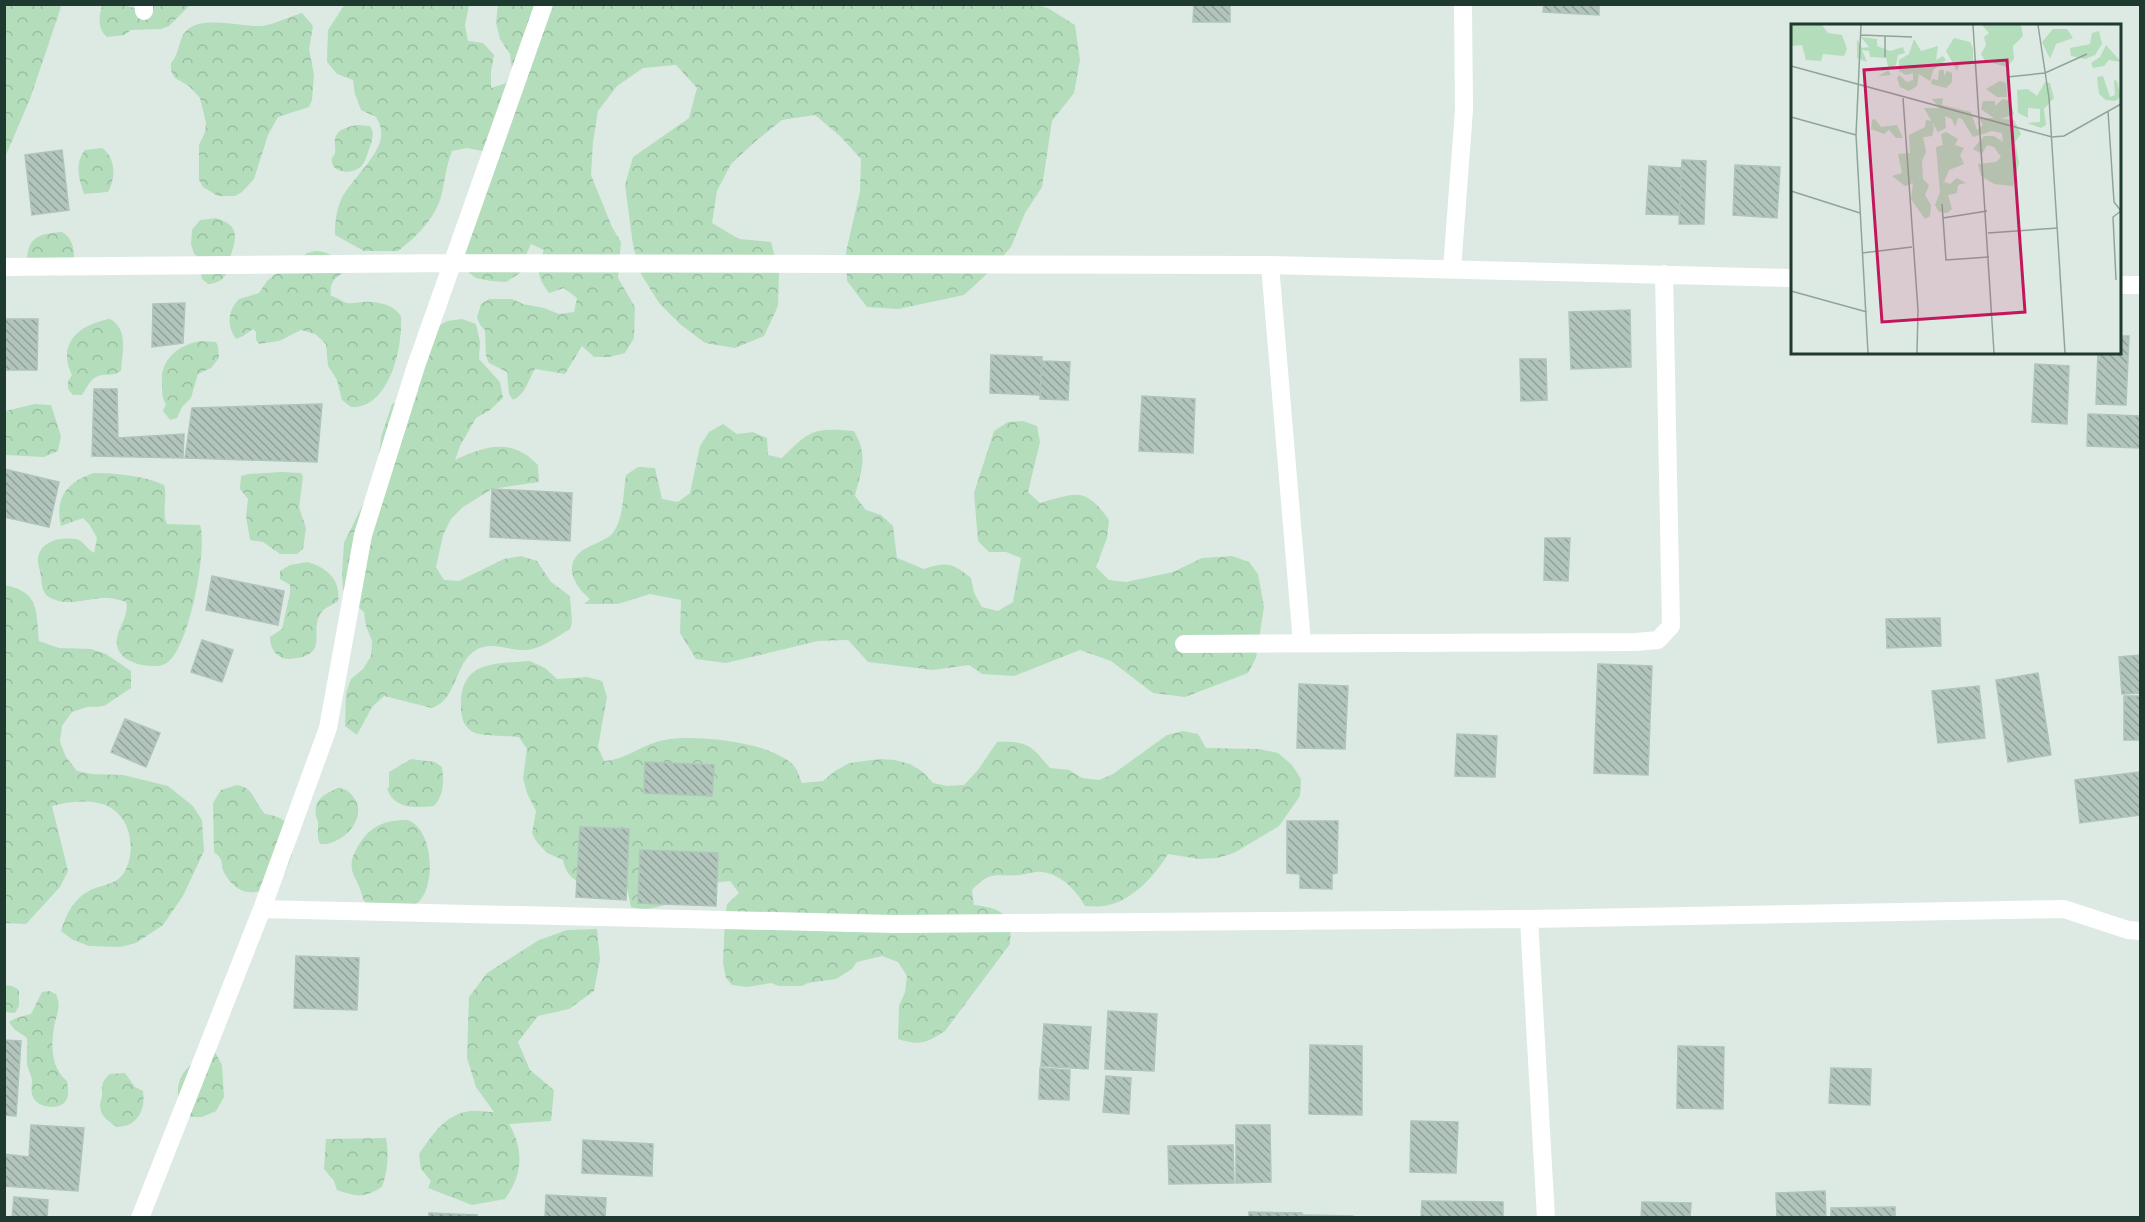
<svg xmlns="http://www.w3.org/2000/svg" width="2145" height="1222" font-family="'Exo 2',sans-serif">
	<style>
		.forest { fill: url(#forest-crowns) }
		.building { fill: url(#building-back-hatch); stroke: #afc4ba; stroke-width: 1.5 }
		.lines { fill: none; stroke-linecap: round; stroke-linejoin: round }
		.minor { stroke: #fff; stroke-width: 18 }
		.inset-road { fill: none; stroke: #91a49b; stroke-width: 1.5 }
		.view { fill: #c2185b; fill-opacity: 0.15; stroke: #c2185b; stroke-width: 3 }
		.inset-edge { fill: none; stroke: #1e3a30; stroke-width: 3 }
	</style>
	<defs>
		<pattern id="forest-crowns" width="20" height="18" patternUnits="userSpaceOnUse" patternTransform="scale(1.5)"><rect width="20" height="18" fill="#b4ddbc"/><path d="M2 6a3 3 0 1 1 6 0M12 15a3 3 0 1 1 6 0" fill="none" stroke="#9abea2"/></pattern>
		<pattern id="building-back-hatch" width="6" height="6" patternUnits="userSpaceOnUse" patternTransform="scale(1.5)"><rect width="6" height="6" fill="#b2c5bc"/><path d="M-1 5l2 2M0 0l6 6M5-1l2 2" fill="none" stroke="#90a199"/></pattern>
	</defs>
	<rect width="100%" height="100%" fill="#ddeae3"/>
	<!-- forest -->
	<path class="forest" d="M5 4H57L61 7 30 99 5 157Z
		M345 4 469 5 465 26 468 41 483 43 494 55 491 72V88L506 83 512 70 510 54 500 39 496 23 498 4 1038 5 1048 8 1075 25 1080 60 1074 93 1052 121 1042 187 1025 213 1011 247 989 272 964 295 898 309 867 307 847 281 846 252 860 191 861 159 840 136 815 115 782 120 757 140 731 164 717 191 712 223 739 239 771 242 779 273 778 306 764 336 735 348 705 343 680 324 659 303 641 274 633 245 625 185 633 157 689 118 697 88 676 65 643 68 617 86 598 111 593 142 591 175 612 227 621 242 618 278 635 307 634 338 625 353 609 357H594L582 346 565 374 535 369C528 380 526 394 513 400L509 394 507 372 489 363 486 356 485 330 480 325 477 317 481 304 489 299H512L523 304 544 308 559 314 574 312 577 298 564 288 549 293C536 275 537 271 544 250L531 244 524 259 520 273 506 282 491 281 476 278 464 269 462 254 485 166 482 151 467 148 452 151C446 166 445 181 441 197 434 220 416 237 398 251H364L335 235C335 222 336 210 342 198 351 179 385 152 381 130 381 126 378 121 376 117L361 110 355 94 353 80 337 74 327 62 328 30Z
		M102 5H124L134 8 142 5H190L169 26 161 29 131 30 124 35 107 37C97 28 99 17 102 5Z
		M302 13 313 26 309 49 314 75 312 100 309 107 278 117 268 135 254 179 242 192 235 196H218L203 187 199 180V145L205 132 206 123 200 98 189 86 175 78 171 71V63C180 54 178 38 187 30 204 15 241 27 262 26 273 25 290 16 302 13Z
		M357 125 370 126C376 134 371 143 368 152 366 158 364 165 359 168 351 174 333 173 332 162 331 154 333 160 335 153 336 148 334 143 335 139 338 128 348 127 357 125Z
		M102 148C116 158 116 178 108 192L84 194C79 179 74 164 85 150Z
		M216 218C245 227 234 243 227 267L228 270C225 279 217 284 208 284L202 279 197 256 194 254 191 244 192 230 200 220Z
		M62 232C72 238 74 247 74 258 63 274 62 277 43 275L27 260C28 236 40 234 62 232Z
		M316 251C331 252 338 259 346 271 335 278 329 282 331 296 337 297 342 302 348 303 352 304 358 302 362 302 376 301 393 304 401 316 403 346 390 409 351 407L342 400 337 380 328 366 326 344 315 334 301 330 279 341 259 344 256 340V332L253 329 243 336 236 339C226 326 228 310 239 299L259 293 267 281 274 275 295 264 307 253Z
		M110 319C129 329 122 353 121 371 112 377 106 373 98 376 90 379 86 389 82 395H73L68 389V381L72 375C56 342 81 324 110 319Z
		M462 319 476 324 480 342 479 359 500 382 503 398 490 410 476 418 460 446 455 460C485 446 512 437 538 465L539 482 492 489 463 507 451 519 443 535 436 567 444 580 459 581 504 559 521 556 537 561 551 582 570 596 572 622 570 629C557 637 538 651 523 650 508 650 490 641 476 650 454 663 458 699 432 708L384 696 372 707 357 735 345 726 346 693 351 679 363 669 371 656 372 641 366 626 364 612 352 602 343 589 342 574 344 543 363 504 375 494 381 437 392 404 418 392 416 366 433 329 447 321Z
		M200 341 216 342 218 346 219 358 211 368 198 374 191 398 182 407 177 418 170 420 163 411 166 404C162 399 162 392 162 385 162 381 161 374 163 370 168 353 184 344 200 341Z
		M35 404 51 405 61 436 58 451 44 457 5 455V411Z
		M1023 421 1037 426 1040 442 1028 492 1040 503C1076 493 1085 486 1109 520L1107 538 1096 567 1109 580 1126 582 1173 572 1202 558 1232 556 1249 562 1258 574 1264 607 1256 658 1248 673 1185 697 1153 693 1111 661 1080 650 1014 676 982 674 969 665 933 670 868 662 848 640 818 641 726 663 696 659 680 633 681 600 650 594 618 604H584L590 599C574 586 562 565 583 550 592 544 605 541 612 534 624 519 623 493 626 475L638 467 655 468 662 499 678 502 690 493 700 446 709 432 723 424 737 434 753 432 767 438 768 455 782 458C811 429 814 428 854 431 869 457 861 470 855 496L866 510 881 515 893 526 897 558 924 569C947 561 953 563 971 578L974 593 982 607 998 611 1013 602 1021 558 1006 552H989L978 541 974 493 994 431 1008 422Z
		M281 472 301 473 303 477 299 507 306 528 303 549 297 554H280L263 542 250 540 246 516 248 499 240 489 241 476 248 474Z
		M94 473C114 473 146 476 164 485 168 498 161 512 167 524L200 525C208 548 189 647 168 662 161 668 151 666 142 665 133 663 123 659 119 651 110 634 131 618 126 602 119 600 111 597 103 598 86 599 69 606 53 599 42 595 42 586 41 576 40 570 37 564 38 558 41 540 61 537 76 539 84 541 88 550 94 553L97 538 89 524 83 518 61 526C54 498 68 481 94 473Z
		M307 562C327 567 341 580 338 601 332 606 324 607 320 614 310 632 328 653 297 658 290 659 284 660 279 656 272 652 270 643 270 637L282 629 290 593V585L280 579V571L290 565Z
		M4 585C40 591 36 612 39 641L59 648 91 649 106 654 131 671V688L104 706 87 707 72 712 62 726 60 742 66 757 77 771 92 774 123 775 168 786 193 806 202 820 204 851 183 896 163 925 136 943 120 947 89 946 73 940 61 931C66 915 73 899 89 891 104 883 118 886 126 869 138 844 127 808 98 803 83 800 67 802 52 806L68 871 60 887 26 924 5 923Z
		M530 661 545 668 557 679 587 677 602 681 607 697 598 747 604 761C629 759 641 744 665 740 694 734 774 742 794 766 798 770 799 777 802 783L823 781 835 771 849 763 880 759 895 760 910 764 923 772 933 783 947 786 964 785 978 770 997 742C1028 741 1031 745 1050 768L1069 770 1082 778 1099 780 1113 774 1167 735 1183 731 1198 734 1206 748 1259 749 1278 753 1292 765 1301 779 1300 796 1279 826 1234 853 1217 858 1199 859 1168 854C1154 877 1131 902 1104 906 1098 907 1091 906 1085 906 1076 890 1061 874 1042 872 1034 871 1026 875 1018 875 993 877 992 870 972 890L974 905C1002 908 1013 915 1010 944L945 1031C927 1043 920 1046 898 1039L899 1006 905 992 907 976 898 962 882 956 857 962 852 969 836 979 808 983 802 986H779L771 983 747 987 732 985 726 978 723 963 725 919 727 904 739 893 730 881C724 882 717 882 711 884 684 893 661 915 631 907L626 884C601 884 569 892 563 860L547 853 536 841 532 833 536 811 527 793 523 778 527 749 519 737C510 736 479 736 473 732 464 727 461 718 461 708 459 660 495 664 530 661Z
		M411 759 435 762 442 767C444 781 444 795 434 806 415 808 393 809 387 788H389V772Z
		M237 785C255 788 254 803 265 814 296 817 298 843 288 866 286 870 284 876 281 878 272 889 252 897 239 889 232 885 224 875 222 867 222 864 222 861 220 858 219 856 216 854 214 852L213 803 221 790Z
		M338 788C348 789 351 793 356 801 366 822 340 846 320 844 317 837 318 833 318 825 318 817 318 824 316 816 313 799 325 794 338 788Z
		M408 820C434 830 437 889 416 904 408 909 399 907 390 906 356 904 369 906 356 880 350 869 350 860 356 850 368 827 382 820 408 820Z
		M597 929 600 959 594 991 569 1009 538 1016 518 1042 530 1070 554 1090 551 1121 509 1124C524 1150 523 1174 505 1199L472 1205 428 1188 431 1181 421 1169 419 1154C431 1137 443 1117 465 1112 474 1109 485 1112 494 1112L476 1087 467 1058 469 997 487 973 539 940 567 930Z
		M5 985 12 986 19 990V1006L15 1013 5 1012Z
		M49 991 56 994C62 1008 56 1014 54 1027 51 1046 51 1068 67 1081 68 1088 70 1098 64 1103 56 1110 39 1107 34 1099 30 1093 32 1087 32 1080 31 1074 27 1068 27 1062 26 1054 28 1046 27 1038L14 1029 9 1022 16 1018 31 1014 42 992Z
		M215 1052 222 1065 224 1097 216 1111 202 1117H187C184 1111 178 1102 178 1095 176 1072 195 1058 215 1052Z
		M125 1073 135 1087 143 1091C146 1110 137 1127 117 1127 109 1122 100 1116 100 1105 100 1102 102 1099 102 1096 102 1087 101 1081 110 1074Z
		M386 1138C389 1155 388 1170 382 1187 364 1198 357 1197 337 1190L334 1181 324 1169 326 1139Z"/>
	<!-- building -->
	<path class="building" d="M1194 4H1230V22H1193Z
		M1544 4H1599V15L1543 12Z
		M62 150 69 210 32 215 25 155Z
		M1682 160 1706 161 1704 224H1679Z
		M1735 165 1780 167 1777 218 1733 215Z
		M1649 166 1682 168 1679 215 1646 214Z
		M185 303 183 343 152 347 153 304Z
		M1630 310 1631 367 1571 369 1569 312Z
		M5 319H38L37 370H5Z
		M2120 336H2129L2126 405 2096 404 2098 352H2120Z
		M991 355 1042 357 1040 395 990 393Z
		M1520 359H1546L1547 400 1521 401Z
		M1042 361 1070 362 1068 400 1040 399Z
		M2035 364 2069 366 2067 424 2032 422Z
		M94 389H117L118 438 184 434 183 458 92 456Z
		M1142 396 1195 399 1193 453 1139 451Z
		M322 404 317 462 185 458 192 408Z
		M2088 414 2140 416V448L2087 446Z
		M4 469 59 482 49 527 4 517Z
		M492 489 572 493 570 541 490 537Z
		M1545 538H1570L1568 581 1544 580Z
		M212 576 284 591 278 625 206 610Z
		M1940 618 1941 646 1887 648 1886 619Z
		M202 640 233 650 222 682 191 672Z
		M2140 655V693L2122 694 2119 657Z
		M1598 664 1652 666 1648 775 1594 773Z
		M2038 673 2051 755 2008 762 1996 680Z
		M1299 684 1348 686 1345 749 1297 748Z
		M1979 686 1985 738 1938 743 1932 691Z
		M2124 696H2140V740H2124Z
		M125 719 160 733 146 767 111 752Z
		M1457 734 1497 736 1495 777 1455 776Z
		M645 762 714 765 712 796 644 793Z
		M2139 772 2140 815 2080 823 2075 780Z
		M1287 821H1338L1337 873 1332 874V889L1300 888V874L1287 873Z
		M580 827 629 829 626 900 576 897Z
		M640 850 718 853 716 906 638 903Z
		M296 956 359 958 357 1010 294 1008Z
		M1108 1011 1157 1014 1154 1071 1105 1069Z
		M1044 1024 1091 1027 1088 1069 1041 1066Z
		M4 1040 21 1041 16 1116 4 1115Z
		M1310 1045 1362 1046V1115L1309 1114Z
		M1678 1046 1724 1047 1723 1109 1677 1108Z
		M1040 1068 1070 1070 1069 1100 1039 1099Z
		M1831 1068 1871 1069 1870 1105 1829 1103Z
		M1106 1076 1131 1078 1129 1114 1103 1112Z
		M1411 1121 1458 1122 1456 1173 1410 1172Z
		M31 1125 84 1128 78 1191 4 1186V1154L29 1157Z
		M1236 1125H1270L1271 1182 1236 1183Z
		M583 1140 653 1144 652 1176 582 1173Z
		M1233 1145 1234 1183 1169 1184 1168 1146Z
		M1825 1191 1826 1218H1777L1776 1193Z
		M546 1195 606 1198 605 1218H545Z
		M14 1197 48 1200 47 1218H12Z
		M1422 1201 1503 1202V1218H1421Z
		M1642 1202 1691 1203 1690 1218H1641Z
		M1895 1207V1218H1831V1208Z
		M1249 1212 1302 1213 1301 1218H1249Z
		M429 1213 477 1215V1218H429Z
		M1303 1215 1353 1216V1218H1303Z"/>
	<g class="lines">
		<!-- minor -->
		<path class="minor" d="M144 4V11
			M1270 265 1302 643
			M4 267 452 263 1270 265 1792 278
			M1452 269 1464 110 1463 4
			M2120 285H2140
			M1184 644 1636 642 1658 640 1671 626 1664 274
			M262 909 894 924 1529 919 2064 909 2128 930 2140 931
			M1529 919 1546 1218
			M140 1218 262 909 328 728 363 535 416 366 544 4"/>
	</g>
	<!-- overview -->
	<g transform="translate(1791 24)">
		<rect width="330" height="330" fill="#ddeae3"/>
		<path d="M0 1H31L37 9 51 11 56 25 53 32 32 30 30 37 15 36 11 21 0 22ZM191 1H230L232 12 222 22 223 35 216 43 194 37 190 30 195 21 193 13 198 9ZM262 5H276L282 14 265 20 259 35 251 18ZM308 7 311 20 304 31 294 35 280 32 279 24 299 20 301 9ZM70 13 86 15V22L99 27 112 23 114 29 107 31 105 41 97 46 100 51 87 52 98 46 95 34 79 33 78 27 71 26 76 38 66 34V15L71 24 78 23ZM163 14 179 18 182 24V37L169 39 166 47 155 27ZM123 15 130 27 147 22 145 36 152 32 155 36 142 46 139 57 128 50 126 62 118 67 109 63 106 54 108 51 116 58 122 56V49L115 51 108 47V36L118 30ZM315 21 330 38 318 36 313 42 302 44 300 39 309 33ZM148 46H153V52L156 47 161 49V58L155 64 140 60 141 55 147 56ZM312 52 319 73 324 71 323 56 326 57 330 73 324 77 315 76 308 70 306 53ZM209 57 215 59 216 73H206L195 65ZM254 58 259 59 263 74 253 85 255 101 250 104 236 99 249 98V85L237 84V94L227 89 226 66 237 65 246 72ZM152 74 151 81 180 88 186 106 192 101 188 94H203L190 85 192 77H204V82L212 75 219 77 223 90 210 95 223 96 230 110 224 118 228 139 222 162 203 160 190 152 187 140 205 138 210 133 203 123 196 121 191 130 182 125 193 112H203L212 118 211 109 201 107 182 113 171 95 167 94 164 103 161 95 154 92 155 104 147 108 133 84H148L141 75ZM84 95 90 103 106 101 112 114H105L98 106 93 110 80 105 81 96ZM135 96 141 97 143 104 141 112 132 113 135 128 131 137 132 155 138 161 134 171 140 181 139 192 134 195 120 175 122 159 114 162 101 152 111 149 107 130 119 129 118 111 134 103ZM155 108 167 115 164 121 173 124 169 131 173 140 158 146 153 158 159 160 166 154 175 159 167 161 166 169 157 171 161 185 156 189 148 188 144 181 149 168 145 123 152 121 150 110Z" fill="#b4ddbc"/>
		<path class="inset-road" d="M70 1 65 111 77 329M182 1 203 329M247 1 258 74 274 329M70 11 121 13M94 12V33M0 42 261 113 273 112 330 80M216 53 254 49 296 30M112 74 127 286 126 329M317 87 323 178 330 187M0 93 65 111M0 167 69 189M151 180 155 236 198 233M152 194 196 187M197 209 267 204M71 229 121 223M325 256 322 193 330 187M0 267 76 288"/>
		<path class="view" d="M216 36 234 288 91 298 73 46Z"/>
		<rect width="330" height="330" class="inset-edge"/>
	</g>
	<!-- border -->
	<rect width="2145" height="1222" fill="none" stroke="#1e3a30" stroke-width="12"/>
</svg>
